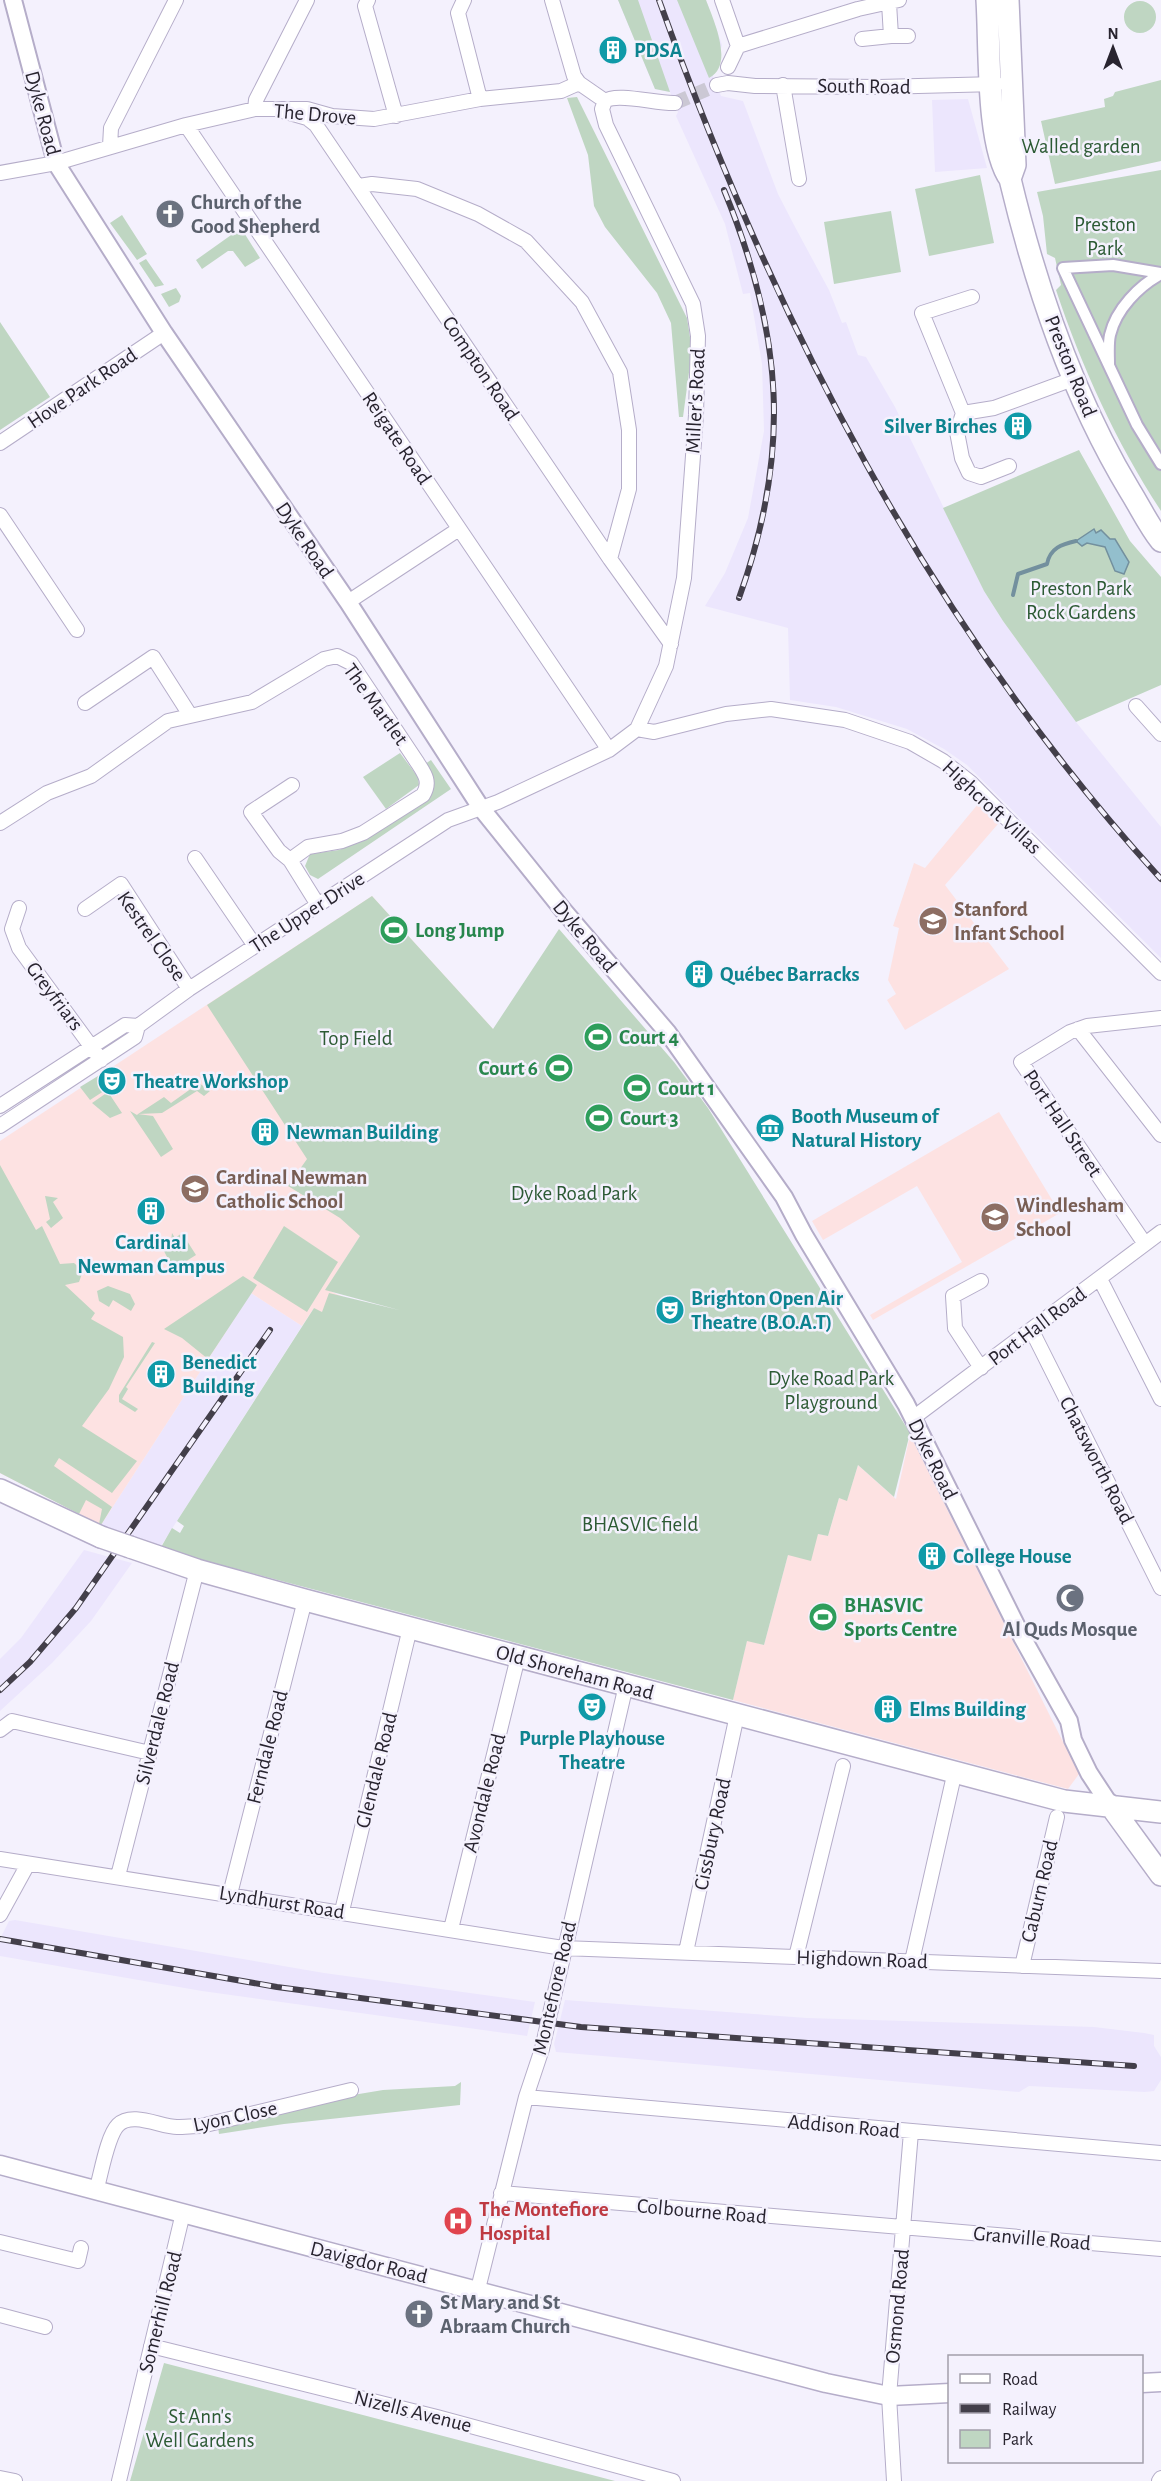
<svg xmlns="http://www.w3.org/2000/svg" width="1161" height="2481" font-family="'Alegreya Sans',sans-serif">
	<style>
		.built { fill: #ece6fd }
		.education { fill: #fde2e2 }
		.green { fill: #bfd6c2 }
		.water { fill: #93bfcd; stroke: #73909e; stroke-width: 1.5 }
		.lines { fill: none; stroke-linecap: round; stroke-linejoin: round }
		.stream { stroke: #73909e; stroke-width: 4 }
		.minor-tunnel { stroke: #cbc8d4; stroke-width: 14; stroke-dasharray: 14 7; stroke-linecap: butt }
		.pedestrian-casing { stroke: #b5adc9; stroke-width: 14 }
		.minor-casing { stroke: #b5adc9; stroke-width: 16 }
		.tertiary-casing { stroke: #b5adc9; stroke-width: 20 }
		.secondary-casing { stroke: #b5adc9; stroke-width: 21 }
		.primary-casing { stroke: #b5adc9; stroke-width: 24 }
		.trunk-casing { stroke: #b5adc9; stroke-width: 24 }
		.pedestrian { stroke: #fff; stroke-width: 10 }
		.minor { stroke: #fff; stroke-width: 14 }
		.tertiary { stroke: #fff; stroke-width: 16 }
		.secondary { stroke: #fff; stroke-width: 18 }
		.primary { stroke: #fff; stroke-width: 21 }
		.trunk { stroke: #fff; stroke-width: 21 }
		.rail-casing { stroke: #433f4a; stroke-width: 6 }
		.rail { stroke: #f4f1fd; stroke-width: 4; stroke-dasharray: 11; stroke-linecap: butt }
		.minor-bridge-casing { stroke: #b5adc9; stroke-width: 16; stroke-linecap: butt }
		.primary-bridge-casing { stroke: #b5adc9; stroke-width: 24; stroke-linecap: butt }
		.minor-bridge { stroke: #fff; stroke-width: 14 }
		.primary-bridge { stroke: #fff; stroke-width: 21 }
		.labels { text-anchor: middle; stroke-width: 5; stroke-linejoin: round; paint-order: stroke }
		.culture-label { font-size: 21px; font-weight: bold; fill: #0d838f; stroke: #f4f1fd; text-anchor: start }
		.street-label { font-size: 21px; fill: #28242f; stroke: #f4f1fd }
		.park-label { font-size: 21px; fill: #2c5a34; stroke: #f4f1fd }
		.worship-label { font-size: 21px; font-weight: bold; fill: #5b616d; stroke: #f4f1fd; text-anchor: start }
		.education-label { font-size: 21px; font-weight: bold; fill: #785e54; stroke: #f4f1fd; text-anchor: start }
		.leisure-label { font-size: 21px; font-weight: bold; fill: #27864d; stroke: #f4f1fd; text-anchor: start }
		.health-label { font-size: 21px; font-weight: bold; fill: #be3a42; stroke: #f4f1fd; text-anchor: start }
	</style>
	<rect width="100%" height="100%" fill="#f4f1fd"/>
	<!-- built -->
	<path class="built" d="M618 0H706L722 45 713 76 721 96 743 101 778 194 794 225 829 290 842 323 846 322 858 355 866 357 895 407 984 591 1003 621 1076 722 1161 827V958L967 765 944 749 907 729 836 707 790 700 788 628 705 606 725 573 748 518 764 431 762 364 750 293 743 294 725 224 676 116 678 112 670 92 655 89Z
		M968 99 987 168 935 172 932 100Z
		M251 1293 302 1326 159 1549 101 1525Z
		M84 1550 132 1563 91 1621 52 1663 0 1711V1659L21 1638Z
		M15 1920 324 1973 535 2002 527 2036 202 1991 0 1956V1939L9 1921Z
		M565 2000 807 2018 1094 2027 1144 2033 1154 2035V2046L1161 2057V2080L1154 2091 1145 2092 1029 2086 1019 2092 556 2052 554 2044Z"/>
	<!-- education -->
	<path class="education" d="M978 804 998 824 945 885 1009 969 905 1030 887 1000 896 994 888 980 899 928 893 926 914 863 925 868Z
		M372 896 493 1029 326 1289 403 1325 379 1381 314 1308 302 1326 251 1293 101 1525 0 1473V1141Z
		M999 1112 1060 1213 873 1320 870 1315 962 1262 917 1186 823 1240 812 1221Z
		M910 1435 1079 1774 1068 1789 733 1700 747 1640 764 1645 788 1555 818 1534 828 1536 839 1498 847 1500 858 1465 896 1499Z"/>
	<!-- green -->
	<path class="green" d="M618 0H638L670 92 655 89Z
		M677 0H706C713 19 735 65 709 78Z
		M1124 17a16 16 0 1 1 32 0a16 16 0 1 1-32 0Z
		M1161 80V161L1055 184 1041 121 1105 107 1104 99 1113 96 1115 92Z
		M577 97 687 318 692 350 683 417H679L671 323 657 293 605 227 594 206 588 155 567 98Z
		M1161 170V511C1116 442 1082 368 1056 290L1061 285 1055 258 1047 254 1043 216 1037 192Z
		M980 175 994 243 929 256 915 189Z
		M891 211 901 272 834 284 824 222Z
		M122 215 147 254 137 260 110 223Z
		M241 228 260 258 245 267 233 251H228L202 269 196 260Z
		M146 259 164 285 155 287 139 263Z
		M176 288 181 296 179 302 169 307 161 294Z
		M0 322 50 397 0 430Z
		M1079 450 1130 541 1161 577V685L1076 722 1003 621 984 591 943 508Z
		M400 753 418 777 419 785 386 809 363 777Z
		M431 760 451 789 318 879 310 875 305 866 310 854 339 850 365 839 427 798 425 764Z
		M372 896 493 1029 559 929 674 1062 708 1108 910 1433 894 1497 858 1465 847 1501 839 1498 828 1536 818 1534 811 1561 788 1555 764 1645 747 1641 733 1700 160 1549 172 1528 180 1533 184 1526 177 1521 314 1308 322 1312 329 1293 399 1310 325 1290 360 1236 340 1218 288 1186 307 1159 207 1005Z
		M98 1076 107 1089 90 1100 80 1087Z
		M199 1083 210 1091 204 1096 197 1091 162 1113 138 1114 153 1116 173 1149 161 1157 130 1111 137 1115 138 1114 164 1097 171 1103Z
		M108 1092 122 1113 110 1118 92 1103Z
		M0 1165 36 1230 42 1226 60 1264 74 1263 83 1271 79 1282 65 1285 95 1313 91 1319 123 1337 124 1357 109 1389 82 1426 137 1461 112 1493 59 1458 54 1466 112 1507 101 1525 99 1524 102 1509 86 1500 79 1514 0 1473Z
		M45 1196 58 1198 53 1202 63 1218 51 1228 46 1222 50 1219Z
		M284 1226 338 1262 307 1312 253 1278Z
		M172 1233 175 1238 182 1233 196 1255 180 1265 170 1263 164 1251 171 1241Z
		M243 1276 257 1285 208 1359 182 1338 164 1329Z
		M108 1286 130 1294 135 1304 131 1311 113 1300 109 1307 99 1301 97 1291Z
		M152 1342 155 1343 126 1387 128 1389 122 1399 138 1409 135 1412 119 1402V1395Z
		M461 2082 460 2105 284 2124 219 2134 218 2127 323 2100 383 2090 455 2086Z
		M164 2363 615 2481H130Z"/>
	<!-- water -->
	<path class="water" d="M1094 529 1096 533 1101 530 1110 539H1115L1129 562 1124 574 1115 571 1105 547 1087 543 1082 546 1076 541Z"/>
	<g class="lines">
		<!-- stream -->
		<path class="stream" d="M1013 595 1018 574 1047 564C1050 548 1062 544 1076 541"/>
		<!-- minor-tunnel -->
		<path class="minor-tunnel" d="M675 103 717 85"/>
		<!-- pedestrian casing -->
		<g class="pedestrian-casing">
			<path id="pedestrian" d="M1161 273 1113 265 1063 268 1137 425 1161 464
				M1109 364C1109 355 1108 344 1110 335 1116 309 1139 286 1161 274"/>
		</g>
		<!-- minor casing -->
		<g class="minor-casing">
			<path id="minor" d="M368 0 365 6 396 116
				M464 0 458 13 480 99
				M552 0 574 76 579 83 605 101
				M722 0 738 46 728 67
				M889 3 891 36H908
				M862 39 891 36
				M738 46 858 9 899 0
				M717 85 728 83 755 86 879 87 997 84
				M783 85 799 179
				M255 109 256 100 307 0
				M279 110 307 118 316 125 610 559 671 644
				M186 125 609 750
				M110 146 111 128 176 0
				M0 173 56 163 186 125 255 109H307L332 116 374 119 480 99 561 91 579 83
				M359 186 372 184 417 189 478 214 526 241 582 302 620 372 629 430V489L610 559
				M972 297 922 313 963 413 957 432 962 458 969 473 981 477 1009 466
				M963 413 994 408 1073 379
				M0 443 164 333
				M0 515 77 630
				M348 602 459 529
				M85 703 153 657 190 715
				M1136 706 1161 734
				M637 729 666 666 684 578 696 415 698 336 693 304 606 125 602 109 605 101C617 92 657 104 675 103
				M292 785 251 812 279 851 290 860 318 905
				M0 823 47 793 91 776 168 721 252 702 324 659 337 656 351 663 417 762C425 774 431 782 423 795L363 833 342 841 308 847 290 860
				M195 858 255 946
				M19 908 12 929 19 948 101 1060
				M85 909 121 884 189 989
				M1078 1029 1161 1135
				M0 1106 125 1025 138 1026
				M0 1126 135 1037 138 1026 189 989 448 820 498 802 609 750 637 729 654 732 726 714 771 709 845 720 910 742 943 761 970 782 1161 973
				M1145 1244 1021 1062 1070 1032 1087 1026 1161 1018
				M1100 1279 1161 1399
				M981 1281 953 1296 955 1328 981 1368
				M1032 1331 1161 1588
				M913 1418 1161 1232
				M0 1730 12 1721 150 1753
				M0 1859 563 1948 1161 1971
				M118 1876 197 1570
				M230 1894 305 1600
				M342 1911 410 1628
				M0 1915 28 1864
				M451 1929 518 1657
				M686 1952 737 1715
				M796 1957 843 1766
				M912 1961 955 1771
				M1022 1966 1057 1817
				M552 2005 626 1685
				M526 2097 1161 2153
				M96 2191C101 2175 107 2136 118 2125 132 2111 161 2127 177 2127 185 2127 193 2126 201 2126L351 2090
				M501 2193 1161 2249
				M0 2242 78 2261 81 2248
				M478 2289 526 2097 542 2049
				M0 2315 45 2327
				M151 2346 437 2417 673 2481
				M0 2478 15 2481
				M119 2481 183 2213
				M894 2481 889 2396 911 2132
				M1159 2481 1161 2478"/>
		</g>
		<!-- tertiary casing -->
		<g class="tertiary-casing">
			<path id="tertiary" d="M13 0 56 163 164 333 348 602 481 808 563 910 668 1033 784 1197 804 1235 906 1404 1022 1637 1069 1721 1073 1740 1089 1773 1110 1805"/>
		</g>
		<!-- secondary casing -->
		<g class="secondary-casing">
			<path id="secondary" d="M0 2165 826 2383 889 2396 950 2393
				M1142 2383 1161 2382"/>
		</g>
		<!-- primary casing -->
		<g class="primary-casing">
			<path id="primary" d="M0 1490 101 1537
				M130 1547 197 1570 305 1600 1064 1801 1161 1812
				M1110 1805 1161 1875"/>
		</g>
		<!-- trunk casing -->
		<g class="trunk-casing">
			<path id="trunk" d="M987 0C990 44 986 146 1010 179 1036 287 1072 395 1130 491 1140 507 1149 526 1161 541
				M1008 0 1015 165 1010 179"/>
		</g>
		<!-- pedestrian -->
		<use href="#pedestrian" class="pedestrian"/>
		<!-- minor -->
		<use href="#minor" class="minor"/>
		<!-- tertiary -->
		<use href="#tertiary" class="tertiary"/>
		<!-- secondary -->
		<use href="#secondary" class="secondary"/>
		<!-- primary -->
		<use href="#primary" class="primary"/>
		<!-- trunk -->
		<use href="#trunk" class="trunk"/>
		<!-- rail casing -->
		<g class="rail-casing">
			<path id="rail" d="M659 0C774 320 930 626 1161 879
				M724 190C783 334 792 451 739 598
				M0 1690 30 1662 76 1608 270 1330
				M0 1939 277 1987 581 2027 1134 2066"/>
		</g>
		<!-- rail -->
		<use href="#rail" class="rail"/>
		<!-- minor-bridge casing -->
		<g class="minor-bridge-casing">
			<path id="minor-bridge" d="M542 2049 552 2005"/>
		</g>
		<!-- primary-bridge casing -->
		<g class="primary-bridge-casing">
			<path id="primary-bridge" d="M101 1537 130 1547"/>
		</g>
		<!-- minor-bridge -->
		<use href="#minor-bridge" class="minor-bridge"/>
		<!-- primary-bridge -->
		<use href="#primary-bridge" class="primary-bridge"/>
	</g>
	<!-- icons -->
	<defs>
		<g id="building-disc" transform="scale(1.5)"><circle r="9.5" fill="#0f9aa8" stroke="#f4f1fd"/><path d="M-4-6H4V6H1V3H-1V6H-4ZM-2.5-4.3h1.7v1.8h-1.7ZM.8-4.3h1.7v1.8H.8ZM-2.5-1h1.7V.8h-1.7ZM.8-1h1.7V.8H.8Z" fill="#fff"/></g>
		<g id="church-disc" transform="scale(1.5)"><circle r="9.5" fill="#6b7280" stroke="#f4f1fd"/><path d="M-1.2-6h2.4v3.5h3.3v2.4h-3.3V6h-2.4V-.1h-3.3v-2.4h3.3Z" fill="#fff"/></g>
		<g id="school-disc" transform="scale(1.5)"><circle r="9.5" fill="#8d6e63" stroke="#f4f1fd"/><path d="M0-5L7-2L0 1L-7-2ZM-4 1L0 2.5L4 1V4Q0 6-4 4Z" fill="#fff"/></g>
		<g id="stadium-disc" transform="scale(1.5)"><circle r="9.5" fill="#2e9e5b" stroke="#f4f1fd"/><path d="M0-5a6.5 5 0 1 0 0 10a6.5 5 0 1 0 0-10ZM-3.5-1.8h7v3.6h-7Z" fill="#fff"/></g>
		<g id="theatre-disc" transform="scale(1.5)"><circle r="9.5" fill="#0f9aa8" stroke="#f4f1fd"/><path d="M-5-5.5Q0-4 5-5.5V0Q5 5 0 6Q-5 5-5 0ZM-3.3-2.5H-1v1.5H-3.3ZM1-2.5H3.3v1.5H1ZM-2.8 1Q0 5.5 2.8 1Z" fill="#fff"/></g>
		<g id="museum-disc" transform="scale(1.5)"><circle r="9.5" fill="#0f9aa8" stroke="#f4f1fd"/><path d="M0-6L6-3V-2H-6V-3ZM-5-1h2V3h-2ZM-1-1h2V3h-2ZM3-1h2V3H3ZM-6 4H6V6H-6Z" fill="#fff"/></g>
		<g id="mosque-disc" transform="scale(1.5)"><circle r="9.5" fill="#6b7280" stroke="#f4f1fd"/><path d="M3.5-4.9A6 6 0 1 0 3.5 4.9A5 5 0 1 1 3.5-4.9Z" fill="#fff"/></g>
		<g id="hospital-disc" transform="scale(1.5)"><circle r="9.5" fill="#e0444e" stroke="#f4f1fd"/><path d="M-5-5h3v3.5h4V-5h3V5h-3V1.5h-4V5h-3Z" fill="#fff"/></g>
	</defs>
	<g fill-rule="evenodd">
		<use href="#building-disc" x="613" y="50"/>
		<use href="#church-disc" x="170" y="214"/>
		<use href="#building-disc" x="1018" y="426"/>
		<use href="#school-disc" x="933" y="921"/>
		<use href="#stadium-disc" x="394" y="930"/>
		<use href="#building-disc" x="699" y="974"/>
		<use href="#stadium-disc" x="598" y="1037"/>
		<use href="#stadium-disc" x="559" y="1068"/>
		<use href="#theatre-disc" x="112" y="1081"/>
		<use href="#stadium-disc" x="637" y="1088"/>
		<use href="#stadium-disc" x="599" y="1118"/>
		<use href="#museum-disc" x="770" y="1128"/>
		<use href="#building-disc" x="265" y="1132"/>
		<use href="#school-disc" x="195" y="1189"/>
		<use href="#building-disc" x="151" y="1211"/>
		<use href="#school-disc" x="995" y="1217"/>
		<use href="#theatre-disc" x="670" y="1310"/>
		<use href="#building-disc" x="161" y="1374"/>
		<use href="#building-disc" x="932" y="1556"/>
		<use href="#mosque-disc" x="1070" y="1598"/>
		<use href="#stadium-disc" x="823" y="1617"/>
		<use href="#theatre-disc" x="592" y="1707"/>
		<use href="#building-disc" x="888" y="1709"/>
		<use href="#hospital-disc" x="458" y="2221"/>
		<use href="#church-disc" x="419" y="2314"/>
	</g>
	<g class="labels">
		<!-- culture labels -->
		<g class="culture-label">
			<text x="634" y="57">PDSA</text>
			<text x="997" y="433" text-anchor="end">Silver Birches</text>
			<text x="720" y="981">Québec Barracks</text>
			<text x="133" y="1088">Theatre Workshop</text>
			<text x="791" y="1123">Booth Museum of<tspan x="791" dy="24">Natural History</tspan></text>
			<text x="286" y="1139">Newman Building</text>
			<text x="151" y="1249" text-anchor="middle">Cardinal<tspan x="151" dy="24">Newman Campus</tspan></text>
			<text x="691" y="1305">Brighton Open Air<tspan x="691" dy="24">Theatre (B.O.A.T)</tspan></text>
			<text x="182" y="1369">Benedict<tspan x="182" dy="24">Building</tspan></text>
			<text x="953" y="1563">College House</text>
			<text x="909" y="1716">Elms Building</text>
			<text x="592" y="1745" text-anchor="middle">Purple Playhouse<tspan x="592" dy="24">Theatre</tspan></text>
		</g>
		<!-- street labels -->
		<g class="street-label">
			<text transform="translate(864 86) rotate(1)" y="7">South Road</text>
			<text transform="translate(43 113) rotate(75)" y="7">Dyke Road</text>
			<text transform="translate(315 114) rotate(5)" y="7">The Drove</text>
			<text transform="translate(1071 366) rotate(68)" y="7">Preston Road</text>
			<text transform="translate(481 368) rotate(56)" y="7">Compton Road</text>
			<text transform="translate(82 388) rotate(-34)" y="7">Hove Park Road</text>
			<text transform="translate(695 401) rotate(-87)" y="7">Miller's Road</text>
			<text transform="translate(397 438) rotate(56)" y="7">Reigate Road</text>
			<text transform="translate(305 540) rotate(56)" y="7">Dyke Road</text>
			<text transform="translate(376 704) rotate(54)" y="7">The Martlet</text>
			<text transform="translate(992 807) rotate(43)" y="7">Highcroft Villas</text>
			<text transform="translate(307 912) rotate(-33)" y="7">The Upper Drive</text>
			<text transform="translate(152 936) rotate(55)" y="7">Kestrel Close</text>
			<text transform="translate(585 936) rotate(50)" y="7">Dyke Road</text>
			<text transform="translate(55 996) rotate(53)" y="7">Greyfriars</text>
			<text transform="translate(1063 1123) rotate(56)" y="7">Port Hall Street</text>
			<text transform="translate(1037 1326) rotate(-37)" y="7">Port Hall Road</text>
			<text transform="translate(933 1459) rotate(64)" y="7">Dyke Road</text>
			<text transform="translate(1097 1460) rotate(63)" y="7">Chatsworth Road</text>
			<text transform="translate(575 1672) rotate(15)" y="7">Old Shoreham Road</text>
			<text transform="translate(157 1723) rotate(-76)" y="7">Silverdale Road</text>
			<text transform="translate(267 1747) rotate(-76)" y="7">Ferndale Road</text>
			<text transform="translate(376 1770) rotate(-76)" y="7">Glendale Road</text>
			<text transform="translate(484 1793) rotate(-76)" y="7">Avondale Road</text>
			<text transform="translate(712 1834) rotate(-78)" y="7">Cissbury Road</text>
			<text transform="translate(1039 1891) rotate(-77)" y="7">Caburn Road</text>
			<text transform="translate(282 1902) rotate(9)" y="7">Lyndhurst Road</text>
			<text transform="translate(862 1959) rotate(2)" y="7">Highdown Road</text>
			<text transform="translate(554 1988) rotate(-77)" y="7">Montefiore Road</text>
			<text transform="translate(235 2116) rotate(-12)" y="7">Lyon Close</text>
			<text transform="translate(844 2126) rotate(5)" y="7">Addison Road</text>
			<text transform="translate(702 2211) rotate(5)" y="7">Colbourne Road</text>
			<text transform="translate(1032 2238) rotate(5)" y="7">Granville Road</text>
			<text transform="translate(369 2262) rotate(14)" y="7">Davigdor Road</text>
			<text transform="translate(897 2306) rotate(-85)" y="7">Osmond Road</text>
			<text transform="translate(160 2312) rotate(-76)" y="7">Somerhill Road</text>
			<text transform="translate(413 2411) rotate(14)" y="7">Nizells Avenue</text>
		</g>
		<!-- park labels -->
		<g class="park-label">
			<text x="1081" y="153">Walled garden</text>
			<text x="1105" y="231">Preston<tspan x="1105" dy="24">Park</tspan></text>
			<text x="1081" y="595">Preston Park<tspan x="1081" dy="24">Rock Gardens</tspan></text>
			<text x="356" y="1045">Top Field</text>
			<text x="574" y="1200">Dyke Road Park</text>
			<text x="831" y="1385">Dyke Road Park<tspan x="831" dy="24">Playground</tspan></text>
			<text x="640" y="1531">BHASVIC field</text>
			<text x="200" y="2423">St Ann's<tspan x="200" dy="24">Well Gardens</tspan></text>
		</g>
		<!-- worship labels -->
		<g class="worship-label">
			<text x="191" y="209">Church of the<tspan x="191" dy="24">Good Shepherd</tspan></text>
			<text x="1070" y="1636" text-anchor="middle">Al Quds Mosque</text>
			<text x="440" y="2309">St Mary and St<tspan x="440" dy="24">Abraam Church</tspan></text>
		</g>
		<!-- education labels -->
		<g class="education-label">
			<text x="954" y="916">Stanford<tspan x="954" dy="24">Infant School</tspan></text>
			<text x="216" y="1184">Cardinal Newman<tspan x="216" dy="24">Catholic School</tspan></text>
			<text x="1016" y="1212">Windlesham<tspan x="1016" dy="24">School</tspan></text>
		</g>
		<!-- leisure labels -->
		<g class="leisure-label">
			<text x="415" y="937">Long Jump</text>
			<text x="619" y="1044">Court 4</text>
			<text x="538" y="1075" text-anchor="end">Court 6</text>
			<text x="658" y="1095">Court 1</text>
			<text x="620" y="1125">Court 3</text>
			<text x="844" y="1612">BHASVIC<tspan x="844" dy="24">Sports Centre</tspan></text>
		</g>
		<!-- health labels -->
		<g class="health-label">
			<text x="479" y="2216">The Montefiore<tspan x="479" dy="24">Hospital</tspan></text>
		</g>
	</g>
	<!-- legend -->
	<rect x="948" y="2355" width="195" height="108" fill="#f4f1fd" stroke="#a29fab" stroke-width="1.5"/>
	<rect x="960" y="2374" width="30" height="9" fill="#ffffff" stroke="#a29fab" stroke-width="1.5"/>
	<text x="1002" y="2385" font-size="18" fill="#28242f">Road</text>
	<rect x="960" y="2404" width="30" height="9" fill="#433f4a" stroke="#a29fab" stroke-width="1.5"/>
	<text x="1002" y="2415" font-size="18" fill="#28242f">Railway</text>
	<rect x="960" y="2430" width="30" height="18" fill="#bfd6c2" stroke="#a29fab" stroke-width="1.5"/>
	<text x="1002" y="2445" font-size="18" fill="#28242f">Park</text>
	<!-- north arrow -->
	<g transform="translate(1113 48)" stroke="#f4f1fd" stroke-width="4.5" paint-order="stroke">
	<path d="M0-4.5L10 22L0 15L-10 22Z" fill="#28242f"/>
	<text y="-9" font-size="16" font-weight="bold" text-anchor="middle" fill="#28242f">N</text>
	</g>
</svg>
